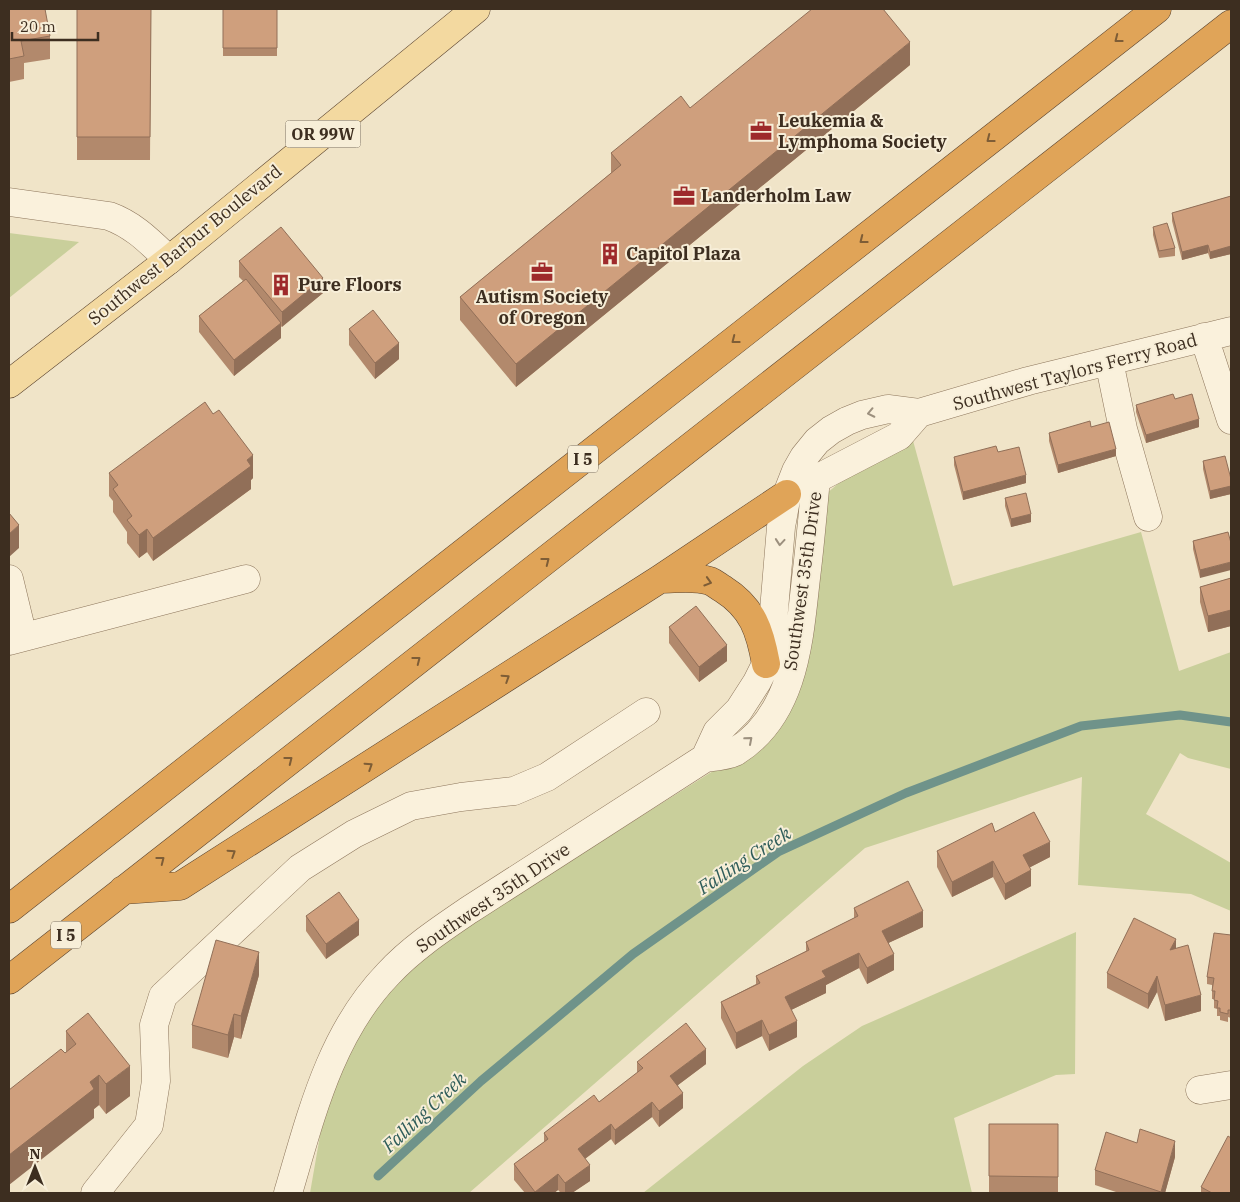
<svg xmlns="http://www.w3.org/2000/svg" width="1240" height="1202" font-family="'IBM Plex Serif',serif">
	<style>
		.green { fill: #c9cf9b }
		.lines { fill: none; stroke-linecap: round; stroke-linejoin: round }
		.stream { stroke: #6f938a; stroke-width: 9 }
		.minor-casing { stroke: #8d765c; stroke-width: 29 }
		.major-casing { stroke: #5b4430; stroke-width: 29 }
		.highway-casing { stroke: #5b4430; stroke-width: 29 }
		.minor { stroke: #faf1dc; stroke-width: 28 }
		.major { stroke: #f3d9a0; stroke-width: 28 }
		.highway { stroke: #e0a458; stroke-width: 28 }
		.wall { fill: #b2896c }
		.shaded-wall { fill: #916f58 }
		.building { fill: #cf9f7d; stroke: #916f58 }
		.oneway { stroke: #7e5d36 }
		.oneway2 { stroke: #9c907e }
		.labels { text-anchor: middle; stroke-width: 4; stroke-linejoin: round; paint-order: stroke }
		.shield { fill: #f7eed8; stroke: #756857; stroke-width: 1 }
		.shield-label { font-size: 16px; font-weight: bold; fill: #3d2e20 }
		.poi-label { font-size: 18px; font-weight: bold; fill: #3d2e20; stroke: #f7eed8; text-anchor: start }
		.street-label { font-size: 18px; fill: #3d2e20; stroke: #f7eed8 }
		.water-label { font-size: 19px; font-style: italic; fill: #2f5d5a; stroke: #f7eed8 }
	</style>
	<rect width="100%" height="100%" fill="#f0e4c8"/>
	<!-- green -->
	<path class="green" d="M9 233 79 242 9 298Z
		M912 437 953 586 1141 532 1179 671 1231 652V769L1188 758 1180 753 1146 814 1231 863V911L1191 894 1078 885 1082 777 865 848 469 1193H310L326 1101 337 1071 385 994 449 937 729 761 762 731 825 495 856 468Z
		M1076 932 1075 1074 1056 1075 954 1118 972 1193H643L803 1066 862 1026Z"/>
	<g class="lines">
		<!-- stream -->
		<path class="stream" d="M378 1176 481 1081 633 954 778 852 906 793 1081 726 1180 715 1231 722"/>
		<!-- minor casing -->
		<g class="minor-casing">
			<path id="minor" d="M9 202 109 216C134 225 150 242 169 260
				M1204 337 1231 420
				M1109 361 1123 429 1148 517
				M799 488 899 436 919 413
				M9 579 23 637
				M9 641 246 579
				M705 758 717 732 739 710 757 682 766 664 772 634 781 527 787 494 796 471 804 457 817 441 831 430 847 421 862 415 888 409 919 413 1028 381 1231 331
				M1200 1090 1231 1085
				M95 1193 149 1125 156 1081 154 1025 163 996 300 868 354 834 411 806 461 797 514 791 547 777 646 712
				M288 1193C311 1116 330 1034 388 974 411 949 441 929 469 910L705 758C714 757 727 756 735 752 795 715 799 640 806 578 810 545 813 512 816 478"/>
		</g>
		<!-- major casing -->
		<g class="major-casing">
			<path id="major" d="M9 384 169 260 476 9"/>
		</g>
		<!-- highway casing -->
		<g class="highway-casing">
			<path id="highway" d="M660 579C676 579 695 576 710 581 715 583 719 587 723 589 753 608 760 631 766 664
				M123 890 180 886 660 579 787 494
				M9 909 1157 9
				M9 980 1231 24"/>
		</g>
		<!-- minor -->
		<use href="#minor" class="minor"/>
		<!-- major -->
		<use href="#major" class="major"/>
		<!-- highway -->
		<use href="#highway" class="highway"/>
	</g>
	<!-- wall -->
	<path class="wall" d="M9 9 50 36V59L24 63V79L9 82Z
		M77 9H151L150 160H77Z
		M223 9H277V56H223Z
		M910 65 516 387 460 320V297L611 173V153L690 108Z
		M1231 196V254L1210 259 1208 253 1182 260 1172 221V213Z
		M1153 227 1175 248V256L1159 258 1153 235Z
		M239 261 323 293 281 327V338L234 376 199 332V316L243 281 239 277Z
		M349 329 399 359 375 379 349 345Z
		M1175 399 1199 427 1146 443 1136 412V405Z
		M1091 427 1116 456 1058 473 1049 441V433Z
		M998 452 1026 483 963 500 954 465V457Z
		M1203 461 1231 479V494L1210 499 1203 469Z
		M109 473 253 478 251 480V489L153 561 147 552 139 558 127 543V532L113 512V501L109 496Z
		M1005 498 1031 522 1011 527 1005 506Z
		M1228 532 1200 578 1193 549V541Z
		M1231 578V626L1208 632 1200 602V587Z
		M669 627 727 661 699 682 669 643Z
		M995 832 1050 857 1030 867 1031 886 1005 900 993 877 952 897 937 867V851Z
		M854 908 923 927 888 943 894 970 867 984 859 968 826 985V993L791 1010 797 1037 769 1051 762 1036 736 1049 721 1018V1002L756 984V976L806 951V942L854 918Z
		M306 916 359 935 326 959 306 931Z
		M1231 935V1018L1228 1017V1022L1220 1020V1016H1217V1009L1214 1008V999H1212V985L1207 984V977Z
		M1176 948 1201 1011 1165 1021 1157 992 1148 1009 1107 988V973Z
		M259 975 241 1039 234 1037 228 1058 192 1048V1025Z
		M66 1031 130 1096 106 1114 99 1105 94 1109V1118L65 1053 66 1052Z
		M637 1062 706 1064 678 1085 683 1108 659 1127 652 1117 615 1145 611 1139 585 1159 590 1181 572 1193H561L558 1190 554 1193H525L514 1180V1164L544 1142V1133L599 1102 637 1073Z
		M989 1124H1058V1193L989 1192Z
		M1137 1143 1175 1157 1165 1193H1119L1095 1185V1170Z
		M1201 1187 1231 1193H1201Z"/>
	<!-- shaded-wall -->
	<path class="shaded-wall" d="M910 42V65L516 387V364Z
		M1208 245V253L1182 260V252Z
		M1231 246V254L1210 259V252Z
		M323 278V293L282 327V312Z
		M281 323V338L234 376V360Z
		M399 343V359L375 379V363Z
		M1199 419V427L1146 443V435Z
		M1116 449V456L1058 473V465Z
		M253 455V478L251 480V489L153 561V538Z
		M1026 475V483L963 500V492Z
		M1231 486V494L1210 499V491Z
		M1031 514V522L1011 527V519Z
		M19 525V548L9 557V534Z
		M147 529V552L139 558V535Z
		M1231 562V570L1200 578V570Z
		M1231 610V626L1208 632V616Z
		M727 645V661L699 682V667Z
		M1050 842V857L1023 871V855Z
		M993 861V877L952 897V882Z
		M1031 870V886L1005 900V884Z
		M923 911V927L882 946V931Z
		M359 920V935L326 959V944Z
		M1176 939V955L1170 950Z
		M259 952V975L241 1039V1016Z
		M859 953V968L826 985V993L785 1013V997L822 971Z
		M894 954V970L867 984V968Z
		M1157 976V992L1148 1009V994Z
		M1201 995V1011L1165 1021V1005Z
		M234 1014V1037L228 1058V1035Z
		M762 1020V1036L736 1049V1033Z
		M797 1021V1037L769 1051V1035Z
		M706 1049V1064L670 1091V1076Z
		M130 1066V1096L106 1114V1084Z
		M99 1075V1105L94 1109V1118L9 1185V1155L90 1082Z
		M683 1093V1108L659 1127V1111Z
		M652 1102V1117L615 1145V1130Z
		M611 1124V1139L578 1164V1149Z
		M1175 1141V1157L1165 1193H1161Z
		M590 1165V1181L572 1193H565V1183Z
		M558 1174V1190L554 1193H535V1192Z"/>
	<!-- building -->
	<path class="building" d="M9 9H45L50 36 21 41 24 56 9 59Z
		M77 9H151L150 137H77Z
		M223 9H277V48H223Z
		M812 9H883L910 42 516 364 460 297 621 165 611 153 681 96 690 108Z
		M1231 196V246L1210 252 1208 245 1182 252 1172 213Z
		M1167 223 1175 248 1159 251 1153 227Z
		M281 227 323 278 282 312 239 261Z
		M246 279 281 323 234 360 199 316Z
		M373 310 399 343 375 363 349 329Z
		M1173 394 1175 399 1192 394 1199 419 1146 435 1136 405Z
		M205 402 213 414 219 410 253 455 247 460 251 466 153 538 147 529 139 535 127 520 132 516 113 489 118 485 109 473Z
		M1090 421 1091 427 1109 422 1116 449 1058 465 1049 433Z
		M996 446 998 452 1019 447 1026 475 963 492 954 457Z
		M1225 456 1231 479V486L1210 491 1203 461Z
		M1026 493 1031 514 1011 519 1005 498Z
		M9 513 19 525 9 534Z
		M1228 532 1231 543V562L1200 570 1193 541Z
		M1231 578V610L1208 616 1200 587Z
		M696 606 727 645 699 667 669 627Z
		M1034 812 1050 842 1023 855 1031 870 1005 884 993 861 952 882 937 851 992 823 995 832Z
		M908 881 923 911 882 931 894 954 867 968 859 953 822 971 826 977 785 997 797 1021 769 1035 762 1020 736 1033 721 1002 760 983 756 976 809 950 806 942 858 916 854 908Z
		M339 892 359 920 326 944 306 916Z
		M1134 918 1176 939 1170 950 1188 945 1201 995 1165 1005 1157 976 1148 994 1107 973Z
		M1214 933 1231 935V1010H1228V1014L1220 1012V1008H1217L1218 1001 1214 1000 1215 991H1212L1214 978 1207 977Z
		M216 940 259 952 241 1016 234 1014 228 1035 192 1025Z
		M88 1013 130 1066 106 1084 99 1075 90 1082 94 1089 9 1155V1090L61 1049 65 1053 76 1044 66 1031Z
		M686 1023 706 1049 670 1076 683 1093 659 1111 652 1102 615 1130 611 1124 578 1149 590 1165 565 1183 558 1174 535 1192 514 1164 548 1139 544 1133 594 1095 599 1102 643 1068 637 1062Z
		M989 1124H1058V1177L989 1176Z
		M1140 1129 1175 1141 1161 1192 1095 1170 1106 1132 1137 1143Z
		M1228 1136 1231 1138V1193H1212L1201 1187Z"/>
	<!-- one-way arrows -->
	<defs><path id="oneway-chevron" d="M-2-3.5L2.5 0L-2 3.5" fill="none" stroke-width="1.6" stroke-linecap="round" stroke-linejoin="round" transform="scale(1.25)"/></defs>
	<g class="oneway">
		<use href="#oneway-chevron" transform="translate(1118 39) rotate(142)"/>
		<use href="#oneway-chevron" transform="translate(990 139) rotate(142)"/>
		<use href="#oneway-chevron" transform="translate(863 240) rotate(142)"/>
		<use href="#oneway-chevron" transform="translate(735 340) rotate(142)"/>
		<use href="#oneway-chevron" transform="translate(546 561) rotate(-38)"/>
		<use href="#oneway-chevron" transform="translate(708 582) rotate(17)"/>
		<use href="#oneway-chevron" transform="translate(417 660) rotate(-38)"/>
		<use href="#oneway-chevron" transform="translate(506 678) rotate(-33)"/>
		<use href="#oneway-chevron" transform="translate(289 760) rotate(-38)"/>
		<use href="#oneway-chevron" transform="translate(369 766) rotate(-33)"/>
		<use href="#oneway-chevron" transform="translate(232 853) rotate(-33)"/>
		<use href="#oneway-chevron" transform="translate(161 860) rotate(-38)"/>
	</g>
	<g class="oneway2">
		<use href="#oneway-chevron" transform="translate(871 413) rotate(168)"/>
		<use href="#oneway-chevron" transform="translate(780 542) rotate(95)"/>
		<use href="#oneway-chevron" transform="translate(749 740) rotate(-41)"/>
	</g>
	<!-- icons -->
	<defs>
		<g id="office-bare" transform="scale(1.725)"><path d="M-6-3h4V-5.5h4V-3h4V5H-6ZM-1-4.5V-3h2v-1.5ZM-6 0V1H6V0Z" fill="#9e2a2b" stroke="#f7eed8" stroke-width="2.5" paint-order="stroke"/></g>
		<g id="building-bare" transform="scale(1.725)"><path d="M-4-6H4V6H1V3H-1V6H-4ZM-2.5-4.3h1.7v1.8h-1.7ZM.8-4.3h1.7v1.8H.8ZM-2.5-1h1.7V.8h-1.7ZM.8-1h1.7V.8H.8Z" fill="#9e2a2b" stroke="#f7eed8" stroke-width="2.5" paint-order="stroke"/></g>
	</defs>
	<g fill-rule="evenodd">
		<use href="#office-bare" x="761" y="131"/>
		<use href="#office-bare" x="684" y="196"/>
		<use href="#building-bare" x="610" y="254"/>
		<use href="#office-bare" x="542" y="272"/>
		<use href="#building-bare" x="281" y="285"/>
	</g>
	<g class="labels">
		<!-- shield labels -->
		<g class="shield">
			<rect x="285.5" y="120.5" width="75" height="27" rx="4"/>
			<rect x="568" y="445.5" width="30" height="27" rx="4"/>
			<rect x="51" y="921.5" width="30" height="27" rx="4"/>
		</g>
		<g class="shield-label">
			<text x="323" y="140">OR 99W</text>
			<text x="583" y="465">I 5</text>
			<text x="66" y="941">I 5</text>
		</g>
		<!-- poi labels -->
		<g class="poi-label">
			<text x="778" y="127">Leukemia &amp;<tspan x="778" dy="21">Lymphoma Society</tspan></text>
			<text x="701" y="202">Landerholm Law</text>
			<text x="626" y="260">Capitol Plaza</text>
			<text x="298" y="291">Pure Floors</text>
			<text x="542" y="303" text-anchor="middle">Autism Society<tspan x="542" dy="21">of Oregon</tspan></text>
		</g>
		<!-- street labels -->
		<g class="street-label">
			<text transform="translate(185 245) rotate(-39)" y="6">Southwest Barbur Boulevard</text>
			<text transform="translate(1075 372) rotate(-15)" y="6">Southwest Taylors Ferry Road</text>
			<text transform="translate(803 581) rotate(-82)" y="6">Southwest 35th Drive</text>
			<text transform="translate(493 898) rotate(-34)" y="6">Southwest 35th Drive</text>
		</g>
		<!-- water labels -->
		<g class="water-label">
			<text transform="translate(744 860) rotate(-33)" y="7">Falling Creek</text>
			<text transform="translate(424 1112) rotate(-43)" y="7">Falling Creek</text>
		</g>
	</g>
	<!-- border -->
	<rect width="1240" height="1202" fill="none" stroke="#3d2e20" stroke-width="20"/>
	<!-- north arrow -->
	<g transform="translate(35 1167)" stroke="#f7eed8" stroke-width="4" paint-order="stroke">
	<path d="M0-4L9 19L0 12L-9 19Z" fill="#3d2e20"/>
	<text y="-8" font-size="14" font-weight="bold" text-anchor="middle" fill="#3d2e20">N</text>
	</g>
	<!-- scale -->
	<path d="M12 32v8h86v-8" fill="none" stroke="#3d2e20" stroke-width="2.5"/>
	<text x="20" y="32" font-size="15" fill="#3d2e20" stroke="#f7eed8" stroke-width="4" paint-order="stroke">20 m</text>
</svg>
